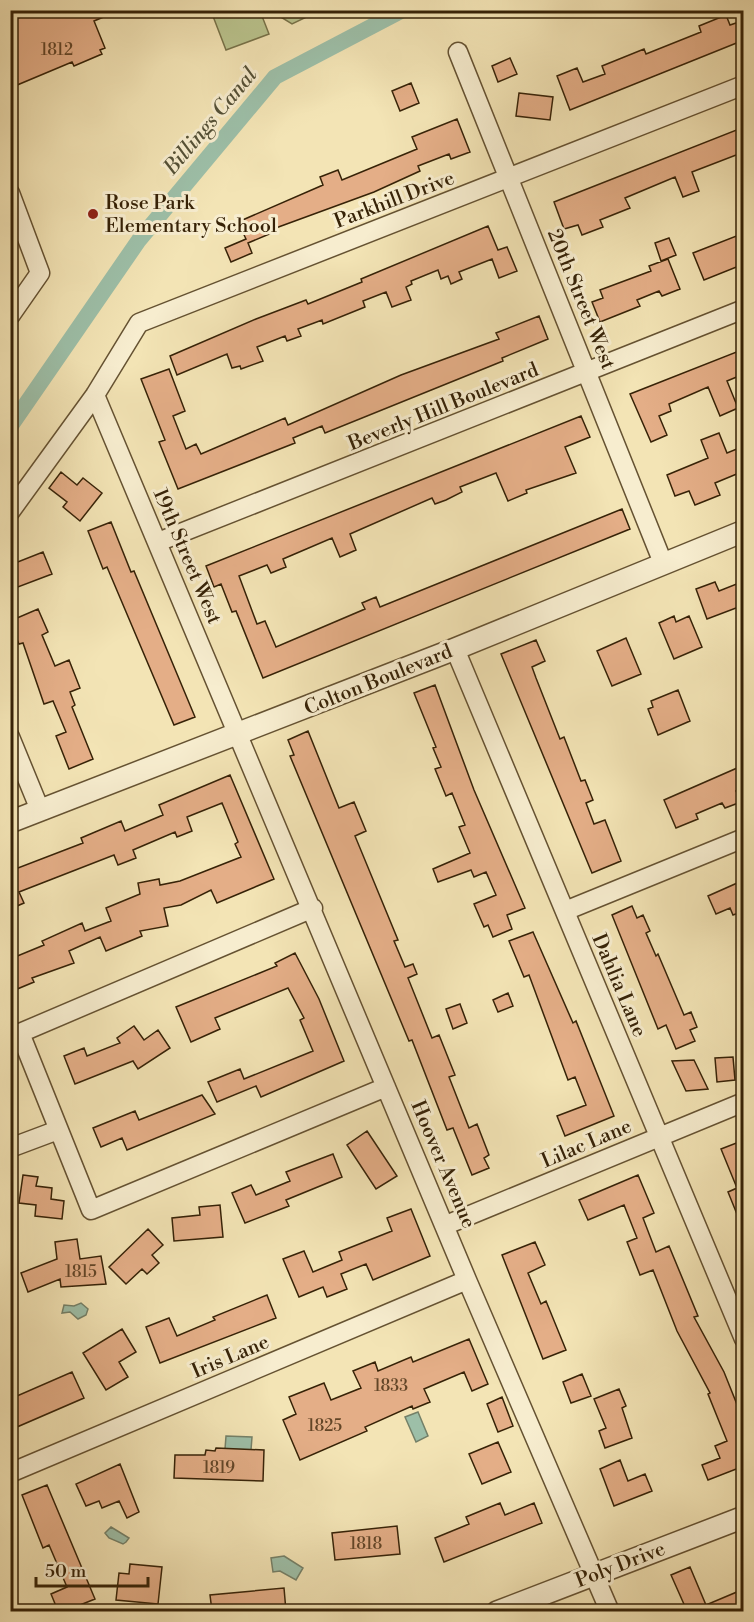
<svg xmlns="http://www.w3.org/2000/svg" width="754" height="1622" font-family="'Libre Bodoni',serif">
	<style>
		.green { fill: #bac48e; stroke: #78734a; stroke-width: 1.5 }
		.water { fill: #9dbfa8; stroke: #748068; stroke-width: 1.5 }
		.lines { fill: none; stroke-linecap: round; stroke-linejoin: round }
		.canal { stroke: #9dbfa8; stroke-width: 16 }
		.building { fill: #e4ae87; stroke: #362207; stroke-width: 1.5 }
		.minor-casing { stroke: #655232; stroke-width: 21 }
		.tertiary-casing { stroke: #655232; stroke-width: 24 }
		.minor { stroke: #f7edcf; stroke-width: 18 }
		.tertiary { stroke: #f7edcf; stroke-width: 21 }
		.poi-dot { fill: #8f2418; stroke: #f7edcf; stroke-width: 2 }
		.labels { text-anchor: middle; stroke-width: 6; stroke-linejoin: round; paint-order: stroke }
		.number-label { font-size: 16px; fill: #624527 }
		.street-label { font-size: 20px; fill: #362207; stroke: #f7edcf }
		.poi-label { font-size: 20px; fill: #362207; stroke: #f7edcf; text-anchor: start }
		.water-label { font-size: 21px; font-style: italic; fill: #555137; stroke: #f7edcf }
	</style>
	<rect width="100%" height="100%" fill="#f3e4b5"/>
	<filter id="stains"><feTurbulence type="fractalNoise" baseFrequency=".00333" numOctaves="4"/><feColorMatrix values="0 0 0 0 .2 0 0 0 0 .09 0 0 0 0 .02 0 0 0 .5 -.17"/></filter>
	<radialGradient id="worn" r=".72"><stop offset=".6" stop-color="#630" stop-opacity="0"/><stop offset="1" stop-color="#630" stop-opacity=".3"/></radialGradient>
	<!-- green -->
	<path class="green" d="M211 11H260L269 34 226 50Z
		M271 11V10L319 11 292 24Z"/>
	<!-- water -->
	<path class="water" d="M81 1303 88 1309 86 1315 78 1319 70 1312 62 1313 64 1305 74 1306Z
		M418 1412 428 1436 416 1442 405 1417Z
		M226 1436 252 1437 251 1450 225 1449Z
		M111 1527 129 1538 126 1542 123 1544 109 1538 105 1533Z
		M284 1556 303 1568 296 1580 280 1571 273 1572 271 1558Z"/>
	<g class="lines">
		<!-- canal -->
		<path class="canal" d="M10 427 139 240 275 77 403 10"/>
	</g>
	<!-- building -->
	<path class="building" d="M36 11H118L94 21 105 48 100 50 102 54 74 66 72 62 10 88V21Z
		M726 15 730 25 739 22 744 40 570 110 557 76 577 68 583 82 605 74 602 66 644 49 646 54 701 32 699 26Z
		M510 58 517 74 498 82 492 66Z
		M411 83 419 103 400 111 392 91Z
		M519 93 553 97 550 120 516 116Z
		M457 119 470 152 451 159 449 154 418 166 420 171 374 192 273 229 274 232 248 243 252 253 231 262 225 248 246 239 238 222 323 185 320 177 338 170 342 180 417 149 412 137Z
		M744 127V152L692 172 699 191 683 197 675 177 625 198 630 208 600 220 603 227 582 235 578 225 564 229 554 202Z
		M488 226 498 250 507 247 517 271 499 278 492 259 459 272 462 279 451 284 448 276 441 279 438 270 411 281 412 284 406 287 411 300 392 307 386 292 363 301 365 307 323 324 322 320 298 329 301 336 287 341 285 336 257 347 263 361 241 369 240 366 232 368 227 354 177 375 170 356 256 319 306 300 308 304 362 282 361 279Z
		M744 233V264L704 280 693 253Z
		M669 238 676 255 661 261 655 243Z
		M668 259 680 289 662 296 659 291 637 300 640 306 600 322 592 302 603 298 600 290 651 271 649 266Z
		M539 316 548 339 502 358 503 361 325 433 322 426 293 438 295 443 178 489 159 442 165 440 141 379 169 369 185 411 173 416 186 449 196 444 201 454 285 418 288 425 401 375 499 339 496 333Z
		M744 349V374L727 381 738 408 720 416 708 387 669 404 671 411 659 416 667 435 651 442 630 394Z
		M581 416 590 437 565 447 576 473 526 490 527 493 508 501 496 473 460 487 462 492 446 500 435 504 432 498 350 534 356 550 340 557 332 538 283 559 286 567 271 573 267 565 239 576 257 624 265 621 276 647 365 609 362 603 376 597 380 607 622 509 630 529 263 678 236 611 232 612 221 584 214 587 206 566Z
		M719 433 727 453 744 446V471L715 483 720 495 695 505 689 491 675 496 667 475 708 458 701 440Z
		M61 472 77 485 83 478 102 493 80 521 63 507 67 502 49 488Z
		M111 522 131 572 134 571 195 717 174 725 107 567 103 569 88 531Z
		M43 552 52 574 10 590V565Z
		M744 581V605L707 619 696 589 715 582 719 591Z
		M38 609 48 632 42 635 55 666 69 660 80 688 70 692 75 705 72 707 93 759 69 769 56 736 66 732 53 701 44 704 23 643 19 644 10 623V621Z
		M674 616 676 622 689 616 702 647 674 659 659 623Z
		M626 638 641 674 612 686 597 651Z
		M536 640 545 661 532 667 536 678 560 739 564 737 581 781 585 780 593 800 586 803 594 824 605 820 621 861 592 873 501 654Z
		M435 685 474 790 525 908 507 915 512 929 493 937 488 925 484 927 474 904 496 895 486 872 474 877 471 870 438 882 433 869 470 853 459 827 465 825 452 793 446 796 435 769 441 767 433 748 436 747 414 693Z
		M678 690 690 721 658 735 648 709 653 707 651 701Z
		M308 731 339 808 354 802 366 831 355 836 398 940 394 941 405 967 413 964 417 974 408 978 432 1038 439 1035 455 1075 449 1077 469 1128 477 1124 489 1155 484 1158 489 1168 472 1175 453 1128 447 1130 412 1040 409 1041 290 756 294 755 288 740Z
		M744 765V788L736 791 741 802 725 808 722 803 696 814 698 819 676 828 664 800Z
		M230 775 274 879 217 903 211 890 181 905 164 908 168 926 140 931 142 936 106 951 100 937 69 951 74 963 32 978 34 982 10 992V959L44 945 42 941 82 923 85 931 111 921 106 908 140 894 138 883 159 879 160 885 180 881 241 857 235 844 238 842 222 803 187 817 192 831 177 837 175 832 133 850 136 858 118 865 114 855 19 892 24 903 10 909V871L83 843 81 838 121 821 125 831 163 815 159 805Z
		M744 880V911L733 915 730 908 716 914 708 896Z
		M632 906 637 918 643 915 650 931 646 933 656 956 658 954 684 1015 691 1012 697 1027 690 1030 695 1041 676 1049 666 1025 658 1029 612 915Z
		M533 932 573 1023 576 1021 614 1116 565 1136 557 1116 586 1105 575 1077 568 1080 529 975 524 977 509 941Z
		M295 953 319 999 344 1061 261 1097 256 1086 217 1102 208 1082 240 1069 244 1079 313 1051 300 1020 304 1018 288 988 215 1018 220 1029 191 1042 176 1007 277 966 275 963Z
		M508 993 513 1006 498 1012 493 1000Z
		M460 1004 467 1023 453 1029 446 1009Z
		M134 1026 144 1040 158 1030 170 1048 138 1069 133 1061 75 1084 64 1056 84 1048 87 1056 120 1043 117 1038Z
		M733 1057 735 1080 717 1082 715 1058Z
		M694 1060 708 1089 686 1091 672 1061Z
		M202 1095 215 1114 127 1150 122 1138 101 1147 93 1128 135 1111 139 1120Z
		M367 1131 397 1176 376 1189 347 1145Z
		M744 1140V1229H743L728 1192 737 1188 721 1149Z
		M333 1154 342 1177 286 1200 289 1206 245 1223 232 1193 251 1185 256 1195 290 1181 286 1172Z
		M23 1175 38 1177 36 1186 52 1188 51 1199 64 1201 62 1219 35 1216 36 1205 19 1203Z
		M638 1175 654 1213 643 1218 656 1252 669 1246 698 1316 694 1317 724 1372 744 1422V1466L708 1480 702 1465 720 1458 715 1446 727 1441 708 1394 710 1393 677 1331 653 1270 640 1275 627 1242 637 1238 624 1205 588 1220 579 1200Z
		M220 1205 223 1237 174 1241 172 1218 200 1215 199 1207Z
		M411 1209 430 1256 373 1280 366 1264 341 1274 347 1289 327 1297 323 1287 299 1297 283 1259 304 1251 313 1272 342 1260 339 1252 392 1231 387 1218Z
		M148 1229 163 1245 152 1255 159 1263 147 1274 142 1269 126 1284 109 1267Z
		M77 1239 80 1259 101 1256 106 1284 61 1287 60 1279 28 1292 21 1273 57 1259 55 1242Z
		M535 1242 545 1265 528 1273 541 1304 546 1301 566 1350 543 1359 502 1255Z
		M267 1295 276 1318 160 1363 146 1327 169 1318 177 1336 215 1320 213 1317Z
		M122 1329 136 1352 119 1362 128 1377 106 1390 83 1353Z
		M469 1339 488 1384 472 1391 464 1372 424 1389 430 1402 413 1409 412 1406 365 1427 367 1431 300 1460 283 1420 296 1414 289 1397 324 1383 331 1400 361 1388 353 1371 375 1362 378 1371 411 1357 413 1362Z
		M72 1372 84 1398 10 1430V1399Z
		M582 1374 591 1396 571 1403 563 1382Z
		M619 1389 626 1406 622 1408 632 1438 605 1448 599 1431 606 1428 594 1399Z
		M502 1397 513 1426 498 1432 487 1404Z
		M498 1442 511 1472 482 1484 469 1454Z
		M216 1448 264 1450 263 1481 174 1478 175 1455H205L206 1450 215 1451Z
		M620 1460 628 1481 645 1474 652 1491 614 1506 600 1469Z
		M120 1464 139 1512 127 1518 119 1501 102 1508 99 1501 86 1506 76 1484Z
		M47 1485 95 1599 65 1611H58L51 1594 67 1587 49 1545 43 1548 22 1495Z
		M500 1503 505 1515 534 1503 542 1523 444 1562 435 1538 469 1524 466 1517Z
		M397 1526 400 1554 335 1560 332 1533Z
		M130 1564 162 1567 158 1604 116 1600 119 1573 129 1574Z
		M690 1567 706 1605 744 1589V1606L731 1611H687L671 1575Z
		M284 1588 286 1611H212L210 1595Z"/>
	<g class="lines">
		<!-- minor casing -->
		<g class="minor-casing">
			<path id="minor" d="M458 52 663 563
				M10 193 40 273 10 316
				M95 395 467 1280 610 1612
				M10 512 95 395 139 323 744 85
				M158 542 744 309
				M455 649 744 1339
				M10 737 40 810
				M313 908 20 1033 91 1210 386 1087
				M565 911 744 838
				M10 1148 58 1130
				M446 1225 744 1102
				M10 1473 467 1280"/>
		</g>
		<!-- tertiary casing -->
		<g class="tertiary-casing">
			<path id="tertiary" d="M10 822 455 649 744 531
				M497 1612 744 1517"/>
		</g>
		<!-- minor -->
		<use href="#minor" class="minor"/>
		<!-- tertiary -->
		<use href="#tertiary" class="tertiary"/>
	</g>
	<!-- markers -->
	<circle class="poi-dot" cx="93" cy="214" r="6"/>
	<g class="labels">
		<!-- number labels -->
		<g class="number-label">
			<text x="57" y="55">1812</text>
			<text x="81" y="1277">1815</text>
			<text x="391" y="1391">1833</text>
			<text x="325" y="1431">1825</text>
			<text x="219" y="1473">1819</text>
			<text x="366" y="1549">1818</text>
		</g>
		<!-- street labels -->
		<g class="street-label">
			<text transform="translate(394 199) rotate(-21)" y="7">Parkhill Drive</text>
			<text transform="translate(582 299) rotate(68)" y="7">20th Street West</text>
			<text transform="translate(443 406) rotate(-22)" y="7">Beverly Hill Boulevard</text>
			<text transform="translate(188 556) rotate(67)" y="7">19th Street West</text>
			<text transform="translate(378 679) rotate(-22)" y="7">Colton Boulevard</text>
			<text transform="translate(620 985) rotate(67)" y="7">Dahlia Lane</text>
			<text transform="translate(586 1143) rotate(-23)" y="7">Lilac Lane</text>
			<text transform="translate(444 1164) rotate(67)" y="7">Hoover Avenue</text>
			<text transform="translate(230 1356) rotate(-23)" y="7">Iris Lane</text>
			<text transform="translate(620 1564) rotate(-21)" y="7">Poly Drive</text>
		</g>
		<!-- poi labels -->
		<g class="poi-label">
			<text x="105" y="209">Rose Park<tspan x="105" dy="23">Elementary School</tspan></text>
		</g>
		<!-- water labels -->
		<g class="water-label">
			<text transform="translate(210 121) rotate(-50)" y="7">Billings Canal</text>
		</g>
	</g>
	<!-- margin -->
	<rect width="754" height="1622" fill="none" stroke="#f3e4b5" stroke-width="36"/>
	<rect x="12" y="12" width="730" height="1598" fill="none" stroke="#362207" stroke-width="3"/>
	<rect x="18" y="18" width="718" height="1586" fill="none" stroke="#362207" stroke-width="1.5"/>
	<!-- scale -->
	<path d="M36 1577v9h112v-9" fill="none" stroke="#362207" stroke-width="3"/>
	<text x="45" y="1577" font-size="18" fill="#362207" stroke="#f7edcf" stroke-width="4.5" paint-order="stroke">50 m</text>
	<rect width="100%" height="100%" filter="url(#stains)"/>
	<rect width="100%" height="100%" fill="url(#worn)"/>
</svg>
